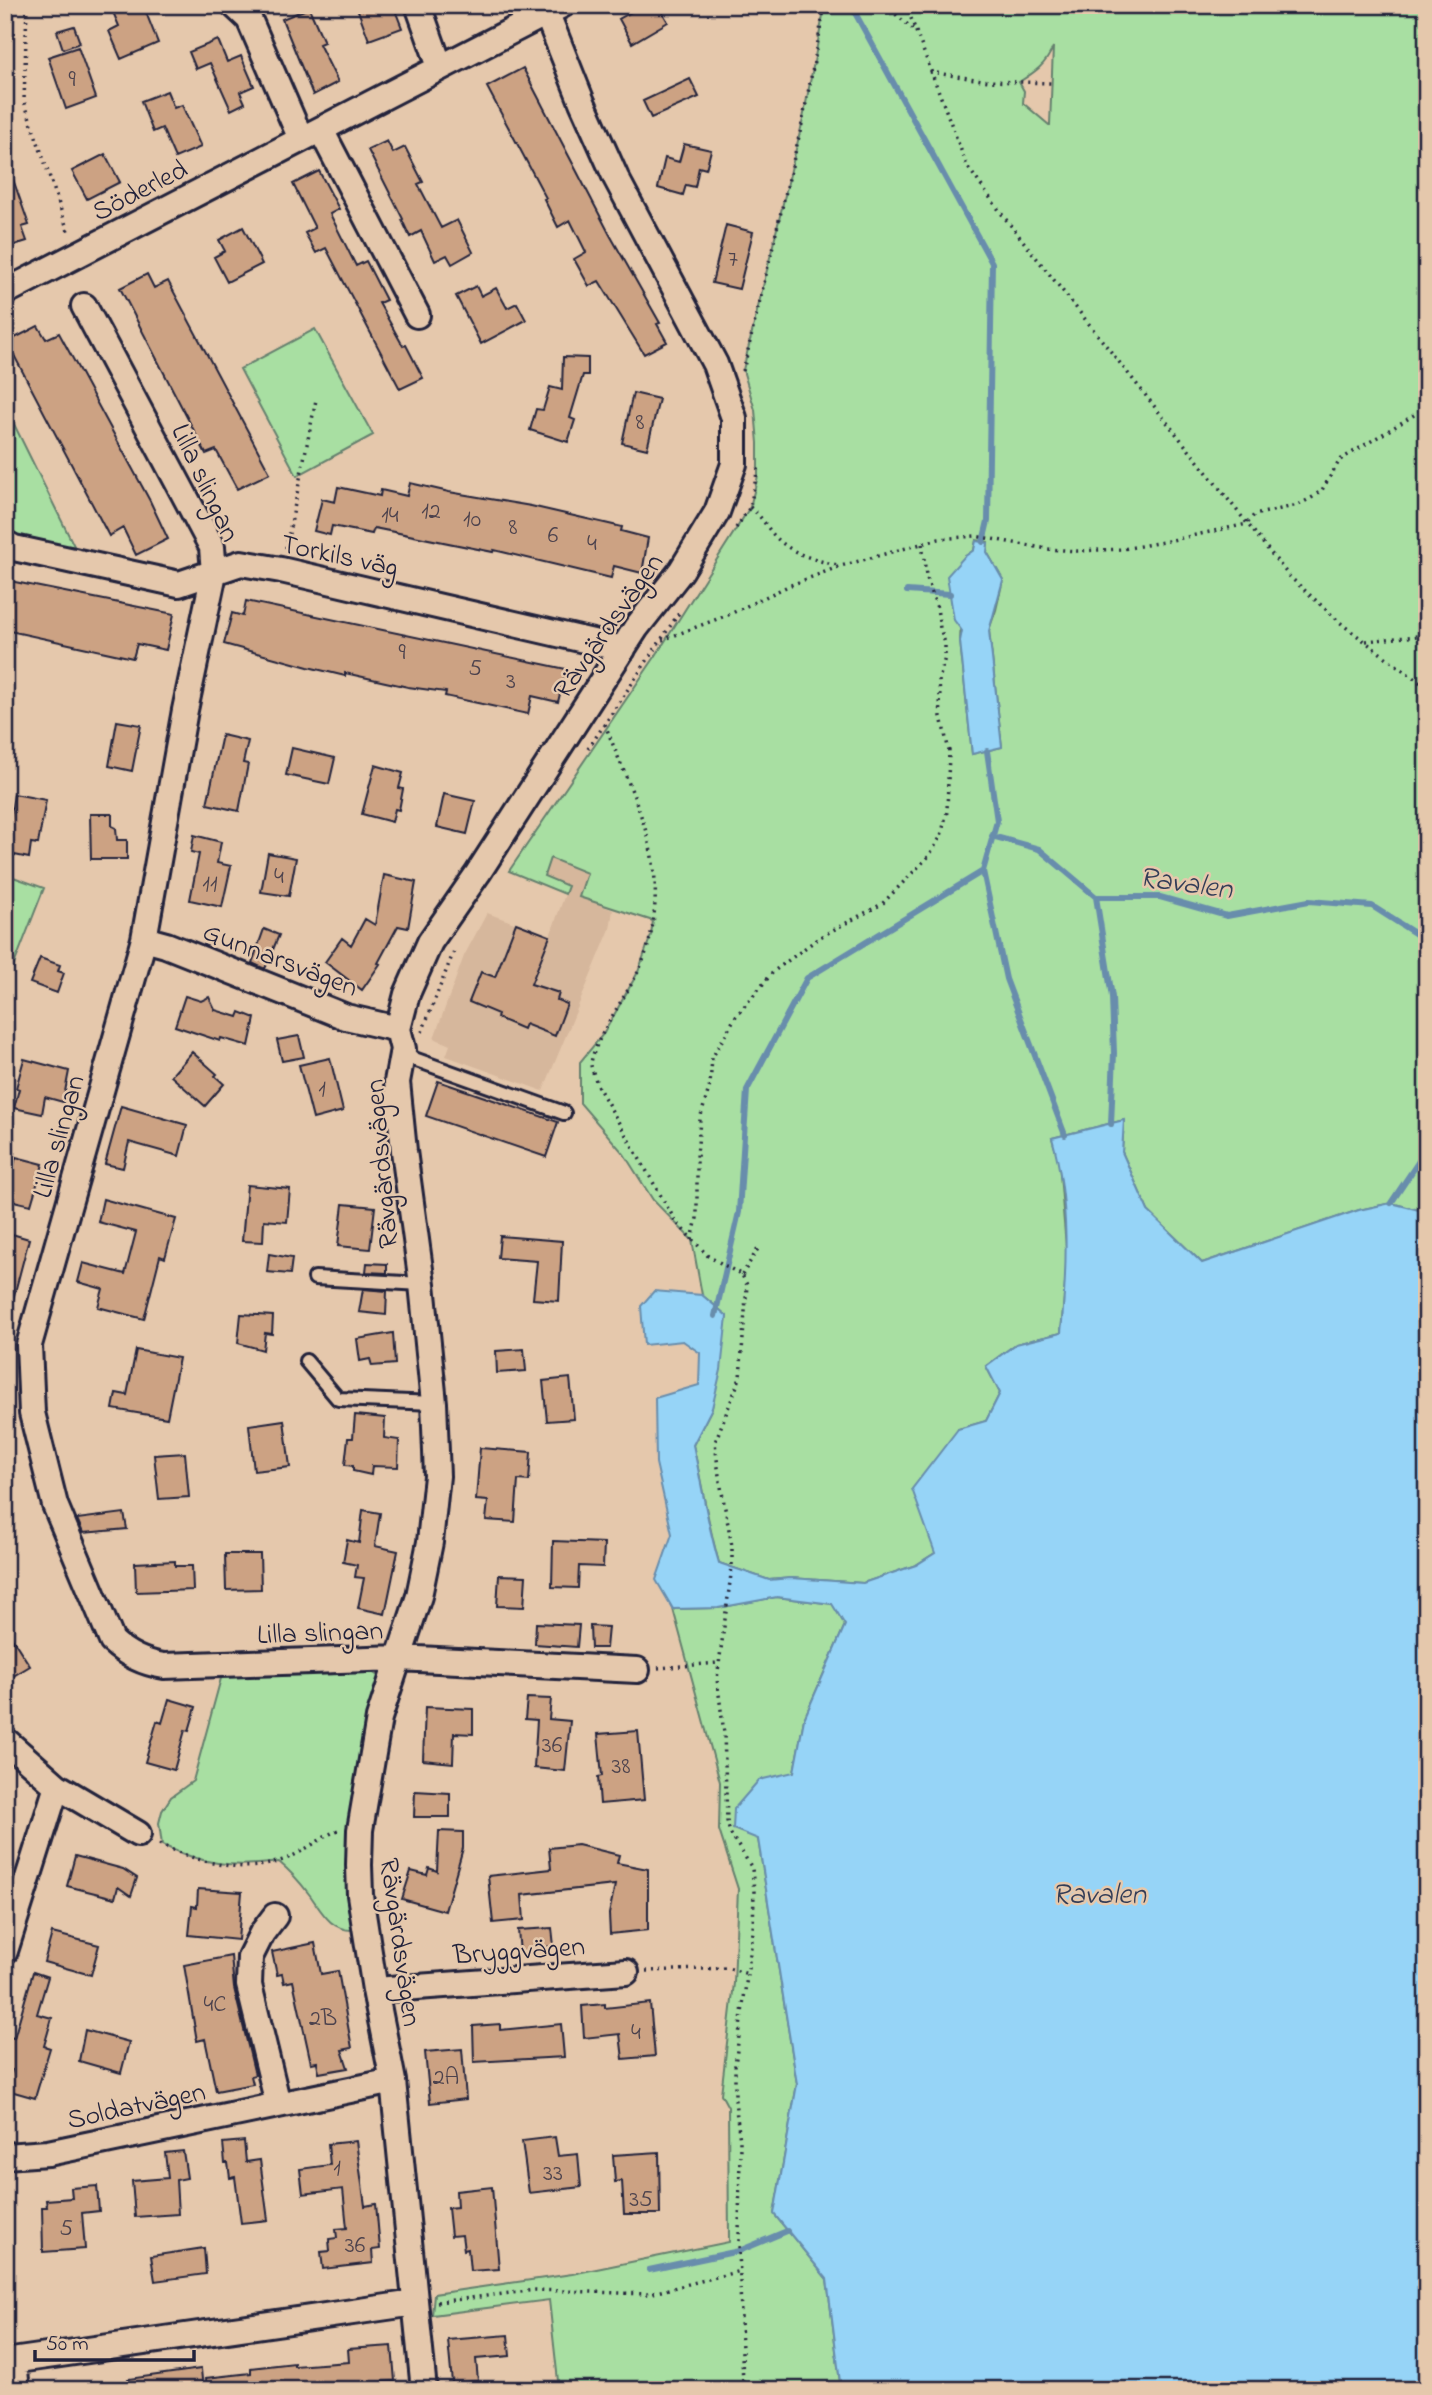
<svg xmlns="http://www.w3.org/2000/svg" width="1432" height="2395" font-family="'Indie Flower',sans-serif">
	<style>
		.built { fill: #d6b79c }
		.green { fill: #a8dfa2; stroke: #65806e; stroke-width: 2; fill-rule: evenodd }
		.water { fill: #96d4f7; stroke: #688dac; stroke-width: 2 }
		.lines { fill: none; stroke-linecap: round; stroke-linejoin: round }
		.stream { stroke: #688dac; stroke-width: 6 }
		.building { fill: #cca283; stroke: #22223b; stroke-width: 2 }
		.service-casing { stroke: #22223b; stroke-width: 18 }
		.minor-casing { stroke: #22223b; stroke-width: 30 }
		.path { stroke: #22223b; stroke-width: 3.5; stroke-dasharray: 2 5; stroke-linecap: butt }
		.service { stroke: #e5c8ac; stroke-width: 12 }
		.minor { stroke: #e5c8ac; stroke-width: 24 }
		.labels { text-anchor: middle; stroke-width: 5; stroke-linejoin: round; paint-order: stroke }
		.number-label { font-size: 24px; fill: #4c424d }
		.street-label { font-size: 28px; fill: #22223b; stroke: #e5c8ac }
		.water-label { font-size: 30px; font-style: italic; fill: #333d57; stroke: #e5c8ac }
	</style>
	<rect width="100%" height="100%" fill="#e5c8ac"/>
	<filter id="ink" filterUnits="userSpaceOnUse"><feTurbulence type="fractalNoise" baseFrequency=".0143" numOctaves="2"/><feDisplacementMap in="SourceGraphic" scale="14" xChannelSelector="R" yChannelSelector="G"/><feConvolveMatrix kernelMatrix="1 2 1 2 8 2 1 2 1" color-interpolation-filters="sRGB"/></filter>
	<g filter="url(#ink)">
		<!-- built -->
		<path class="built" d="M550 857 587 873 579 897 613 910 610 929 543 1091 446 1056 450 1045 434 1038 464 956 487 913 550 936 568 886 544 877Z"/>
		<!-- green -->
		<path class="green" d="M825 5H1427V918L1423 921 1427 930V1212L1391 1203 1359 1210 1202 1263 1148 1211 1122 1152 1124 1120 1052 1138 1059 1162 1067 1259 1061 1333 1016 1344 986 1366 1000 1393 986 1421 958 1429 935 1553 916 1565 863 1583 791 1578 769 1580 719 1563C708 1524 702 1484 693 1445L712 1408 727 1316 702 1295 692 1240 653 1200 624 1154 580 1103V1062L604 1033 638 972 651 935 653 921 579 897 587 873 550 858 544 876 568 886 565 894 509 871 655 657 750 507 758 476V443L755 410 743 370 802 124ZM1053 47 1050 125H1049L1023 103 1024 91 1019 82C1035 72 1046 65 1053 47ZM976 540 988 542 987 552 1003 580 996 610 989 630 1002 747 972 754 960 641 964 557 974 550Z
			M315 329 373 435 297 476 240 369Z
			M5 406 80 558 12 535 5 526Z
			M5 874 44 888 5 988Z
			M776 1597 833 1604 845 1625 804 1719 794 1772 758 1839 797 2084 774 2214 827 2279 841 2390H559L549 2300 432 2315 434 2294 572 2274 729 2242 728 2107 721 2094 734 1983 738 1889 719 1830 720 1782 673 1609 718 1608Z
			M366 1668 378 1676C381 1706 364 1735 358 1764 346 1819 352 1874 354 1930 330 1931 321 1910 309 1894 300 1882 290 1871 279 1862 232 1868 205 1865 162 1845L159 1823 162 1811 171 1797 193 1781 223 1671Z"/>
		<!-- water -->
		<path class="water" d="M976 541 988 543 987 552 1003 580 989 631 1002 747 972 754 960 641 962 631 954 620 947 576 964 557 974 550Z
			M1124 1120 1122 1152 1148 1211 1202 1263 1359 1210 1391 1203 1427 1212V2390H841L827 2279 774 2214 797 2084 758 1839 733 1829 734 1809 759 1780 794 1772 804 1719 845 1625 832 1604 777 1597 718 1608 673 1609 656 1580 672 1534 656 1463 655 1398 699 1385 700 1353 683 1341 644 1345 641 1306 654 1291 702 1295 727 1316 721 1370 712 1408 693 1445C702 1484 707 1524 719 1563L769 1580 791 1578 863 1583 916 1565 935 1553 912 1489 958 1429 986 1421 1000 1393 986 1366 1016 1344 1061 1333C1067 1269 1070 1201 1052 1138Z"/>
		<g class="lines">
			<!-- stream -->
			<path class="stream" d="M854 11 992 263 988 521 983 542
				M907 591 950 594
				M992 836 1039 849 1096 897H1160L1227 916 1309 901 1372 906 1427 941
				M983 871 1006 979 1065 1135
				M1096 897 1112 997 1114 1053 1111 1124
				M1391 1203 1427 1149
				M715 1316 739 1212 747 1090 807 978 983 871 997 821 987 751
				M649 2270 739 2251 787 2231"/>
		</g>
		<!-- building -->
		<path class="building" d="M110 5H143L158 43 121 59 109 31 119 26Z
			M356 5H393L402 28 369 40Z
			M644 5H658L668 22 632 43 619 19Z
			M309 8 324 42 319 44 338 82 313 95 282 19Z
			M74 26 80 43 63 49 57 31Z
			M218 40 227 62 241 56 254 86 240 92 245 103 231 110 210 63 196 69 189 52Z
			M78 47 96 98 66 109 48 57Z
			M523 68 610 235 660 323 657 324 667 342 644 354 599 281 589 286 574 259 586 252 570 220 558 227 544 199 546 198 487 87Z
			M690 79 699 97 651 118 643 101Z
			M167 91 174 108 182 105 201 147 175 158 162 128 153 132 141 101Z
			M387 141 393 153 405 147 423 182 418 184 441 228 457 220 473 252 452 264 447 255 435 261 421 231 410 237 402 220 403 219 368 150Z
			M684 144 711 150 706 169 699 167 695 187 686 185 683 195 658 188 665 158 679 162Z
			M105 154 120 182 87 199 72 171Z
			M5 165H8L29 225 22 227 27 241 5 248Z
			M319 171 339 209 330 214 356 266 366 261 386 300 379 303 403 346 406 345 423 378 400 389 326 248 316 253 305 233 315 228 293 184Z
			M726 225 753 232 739 289 712 283Z
			M243 227 262 264 227 282 214 257 225 251 219 240Z
			M147 274 154 288 168 281 270 473 237 489 216 450 206 454 120 288Z
			M476 286 481 296 496 288 507 308 517 303 526 320 481 344 456 296Z
			M38 326 46 339 59 333 150 501 168 539 136 555 123 528 109 536 7 342Z
			M563 357 588 358V375H583L570 418 575 420 568 442 530 430 536 409 543 410 550 387 562 390Z
			M633 393 659 399 647 449 622 443Z
			M410 483 449 492 531 506 622 527 621 531 648 538 642 573 614 566 611 578 494 550 493 552 374 528 372 534 332 526 330 535 314 531 322 499 335 502 338 487 380 496 381 490 407 496Z
			M5 580 174 614 166 650 137 644 133 658 5 630Z
			M246 601 566 669 558 702 532 696 528 714 445 696 446 692 408 687 345 673V676L308 667 224 644 232 613 243 616Z
			M117 721 141 725 132 771 109 766Z
			M222 735 248 741 243 763 248 764 239 811 207 804Z
			M292 748 335 758 329 784 286 775Z
			M375 765 403 773 399 788 403 789 399 810 395 809 392 822 362 814Z
			M14 794 46 800 38 844 31 843 29 858 5 853Z
			M444 794 475 801 467 834 437 827Z
			M90 814H112V826L116 828 117 840H127V859H91Z
			M194 835 221 842 217 863 231 866 222 907 190 900 199 854 191 852Z
			M268 853 296 858 289 896 261 892Z
			M384 875 416 882 408 928 398 926 378 963 380 964 362 990 325 962 342 938 351 945 365 919 375 925Z
			M516 923 550 936 531 984 559 993 557 1000 567 1004 555 1036 525 1024 523 1029 514 1025 497 1018 498 1014 469 1002 481 972 495 977Z
			M264 929 279 935 265 969 252 963Z
			M40 958 60 965 58 971 64 973 57 993 30 983Z
			M185 996 201 1001 209 997 215 1010 238 1017 240 1012 255 1018 249 1046 221 1038 220 1041 175 1026Z
			M299 1036 304 1057 282 1061 277 1040Z
			M192 1052 217 1074 215 1076 224 1084 205 1106 171 1076Z
			M330 1058 343 1111 313 1119 299 1065Z
			M24 1059 69 1071 63 1102 45 1097 42 1114 14 1108 19 1089 16 1088Z
			M438 1081 558 1122 546 1157 426 1116Z
			M121 1106 187 1125 179 1156 129 1142 123 1168 105 1164Z
			M16 1157 43 1164 31 1205 5 1199Z
			M247 1185 290 1189 287 1222 264 1220 263 1242 242 1241Z
			M103 1199 176 1219 165 1258 160 1256 144 1319 98 1307 103 1289 78 1282 83 1263 125 1274 136 1232 98 1222Z
			M343 1204 375 1207 370 1249 338 1246Z
			M5 1232 29 1239 11 1307 5 1306Z
			M500 1236 562 1241 559 1301 533 1299 537 1261 498 1258Z
			M269 1254 292 1258 290 1274 267 1272Z
			M367 1263 387 1264V1273L366 1272Z
			M363 1289 387 1291 386 1315 359 1312Z
			M241 1314 273 1316 272 1334 265 1333 263 1350 238 1343Z
			M393 1333 395 1364 372 1366 370 1359 360 1361 357 1339Z
			M524 1349 526 1371 497 1373 496 1351Z
			M136 1350 179 1358 167 1418 113 1409 116 1393 127 1395Z
			M570 1378 574 1419 547 1421 543 1381Z
			M355 1415 385 1418 384 1438 399 1440 398 1467 372 1466 371 1475 353 1471V1466L345 1465 348 1438H353Z
			M284 1420 290 1467 254 1471 249 1425Z
			M480 1448 531 1452 529 1481 518 1480 515 1522 486 1520 488 1501 476 1500Z
			M185 1453 189 1497 159 1499 154 1455Z
			M363 1510 380 1513 375 1546 398 1551 385 1614 358 1608 364 1578 355 1577 357 1565 343 1562 347 1540 359 1543Z
			M124 1513 127 1529 83 1533 77 1519Z
			M553 1541 604 1543 603 1567 579 1566 578 1588 552 1587Z
			M225 1554H260L261 1589 226 1590Z
			M175 1561V1566H192L193 1590 136 1592 135 1563Z
			M499 1575 526 1576 524 1607 497 1606Z
			M536 1623 579 1625 577 1647 535 1644Z
			M590 1626 608 1627 606 1648H591Z
			M5 1627 30 1666 5 1681Z
			M527 1698 551 1699 549 1719 570 1721 565 1771 534 1768 537 1720 525 1719Z
			M169 1699 196 1707 189 1731 185 1730 174 1770 145 1762 157 1721 162 1723Z
			M425 1707 473 1709V1734L454 1733 453 1763 423 1760Z
			M638 1731 644 1800 600 1804 598 1777 602 1776 598 1734Z
			M415 1791 450 1793V1817H414Z
			M439 1831 463 1832V1848L445 1911 402 1899 411 1871 427 1875 429 1868 437 1871Z
			M578 1845 619 1855 617 1863 648 1869V1930L610 1934 609 1914 615 1885 522 1895 524 1920 493 1923 488 1876 551 1869 549 1848Z
			M75 1856 123 1869 137 1878 131 1896 118 1887 115 1898 67 1886Z
			M198 1889 242 1892 238 1940 189 1935 192 1906 197 1907Z
			M552 1928 554 1946 537 1948V1951L520 1953 518 1930Z
			M52 1933 99 1945 91 1975 44 1962Z
			M315 1943 321 1974 338 1971 352 2048 342 2050 348 2068 319 2073 317 2062 311 2063 293 1981 284 1983 282 1974 277 1975 272 1952Z
			M231 1956 234 1988 255 2075 251 2076 253 2084 216 2091 205 2039 197 2041 184 1965Z
			M33 1972 48 1977 37 2014 52 2018 44 2046 50 2048 35 2098 7 2090 12 2070 5 2068V2036L14 2038Z
			M650 2003 655 2056 623 2059 620 2034 584 2038 582 2006 605 2004V2008Z
			M500 2024V2030L561 2024 564 2057 474 2062 473 2026Z
			M85 2030 129 2042 121 2073 79 2061Z
			M462 2049 466 2099 430 2103 425 2052Z
			M555 2137 558 2156 578 2154 581 2187 529 2193 522 2141Z
			M244 2141 246 2162 260 2160 268 2220 241 2223 235 2177 230 2178 228 2163H225L223 2143Z
			M356 2141 365 2206 376 2204 380 2249 372 2250 373 2263 323 2269 321 2252 330 2251 329 2239 337 2238 336 2229 347 2228 343 2189 303 2194 300 2169 330 2165 328 2144Z
			M183 2151 187 2178 176 2180 178 2214 135 2217 132 2181 168 2178 165 2153Z
			M659 2152 660 2214H624L622 2181 615 2182 613 2155Z
			M97 2186 99 2211 82 2213 85 2249 43 2252 42 2207H47L46 2200 72 2198 71 2188Z
			M492 2187 499 2269 470 2271 468 2249 464 2250 462 2235 451 2236 448 2208 457 2207 456 2191Z
			M204 2248 206 2274 155 2281 151 2256Z
			M508 2335 510 2356 476 2359 478 2381 452 2383 448 2340Z
			M392 2346 395 2381 289 2390H207L206 2378 251 2373V2368L294 2363V2366L349 2362 348 2349Z
			M201 2369 203 2390H129L128 2379Z"/>
		<g class="lines">
			<!-- service casing -->
			<g class="service-casing">
				<path id="service" d="M403 1049 414 1059 564 1113
					M315 1278 422 1284
					M306 1361 338 1399 434 1403"/>
			</g>
			<!-- minor casing -->
			<g class="minor-casing">
				<path id="minor" d="M234 5 249 19 301 139
					M418 5 440 67
					M321 130 417 315
					M5 292 562 5
					M84 306 212 547 214 573 185 710 144 939 29 1345 32 1413 55 1505 112 1641C127 1655 144 1663 164 1666L398 1658 637 1670
					M5 543 14 548 179 584 241 563 281 570 623 649
					M144 939 166 945 346 1017 398 1029
					M5 1740 57 1786 138 1834
					M275 1916 262 1933 250 1957 249 1985 278 2104
					M5 1951 57 1786
					M375 1990 626 1972
					M5 2156 48 2153 393 2081
					M14 2361 17 2390
					M5 2362 415 2303
					M424 2390 393 2081 375 1990 360 1895 359 1865 360 1830 379 1718 419 1596 430 1542 437 1476 434 1403 422 1284 404 1151 397 1082 403 1049 398 1029 407 994 430 942 478 873 636 628 681 571 717 512 734 464V418L715 364 616 178 582 102 547 14"/>
			</g>
			<!-- path -->
			<path class="path" d="M27 5 24 101 69 234
				M885 5 915 31
				M906 5 967 166 1004 217 1289 576 1343 625 1427 688
				M930 72 988 81 1052 83
				M743 371 802 124 825 5
				M750 507C760 515 765 524 772 533 789 553 813 560 838 565
				M736 528 750 507 758 468
				M286 548 316 400
				M662 640 728 615 788 586 841 566 939 539 975 536 1048 549 1077 551 1123 549 1163 542 1247 524 1254 515 1298 505 1313 497 1322 490 1340 460 1419 412 1427 404
				M1366 641 1427 635
				M605 724C626 781 659 840 655 902 654 926 648 953 637 974 627 994 591 1045 591 1065 592 1071 596 1079 597 1085L676 1222 708 1256 742 1275 747 1285 740 1378 715 1442 719 1476 732 1546V1567L717 1679 724 1733 727 1821 730 1833 752 1868 754 1892 753 1932 735 2065V2101L740 2141 739 2245 743 2390
				M588 749 681 610
				M422 1032 454 951
				M692 1240 697 1218V1157L700 1119 710 1085 712 1058 736 1016 774 971 820 937 882 904 929 856 941 836 947 812 949 751 941 717 939 680 945 657V643L940 628 937 608 926 575 922 543
				M742 1275 759 1247
				M658 1668 718 1663
				M159 1844C196 1861 239 1875 280 1861 302 1854 318 1839 338 1830
				M646 1971 728 1968 748 1974
				M437 2302 536 2290 649 2294 740 2271"/>
			<!-- service -->
			<use href="#service" class="service"/>
			<!-- minor -->
			<use href="#minor" class="minor"/>
		</g>
	</g>
	<g class="labels">
		<!-- number labels -->
		<g class="number-label">
			<text x="72" y="86">9</text>
			<text x="733" y="266">7</text>
			<text x="640" y="429">8</text>
			<text x="431" y="518">12</text>
			<text x="390" y="522">14</text>
			<text x="472" y="526">10</text>
			<text x="513" y="534">8</text>
			<text x="553" y="542">6</text>
			<text x="592" y="550">4</text>
			<text x="402" y="659">9</text>
			<text x="475" y="675">5</text>
			<text x="511" y="688">3</text>
			<text x="279" y="883">4</text>
			<text x="210" y="891">11</text>
			<text x="322" y="1096">1</text>
			<text x="552" y="1752">36</text>
			<text x="621" y="1773">38</text>
			<text x="215" y="2011">4C</text>
			<text x="323" y="2025">2B</text>
			<text x="636" y="2039">4</text>
			<text x="446" y="2084">2A</text>
			<text x="337" y="2175">1</text>
			<text x="553" y="2180">33</text>
			<text x="641" y="2206">35</text>
			<text x="66" y="2235">5</text>
			<text x="355" y="2252">36</text>
		</g>
		<!-- street labels -->
		<g class="street-label">
			<text transform="translate(139 189) rotate(-27)" y="10">Söderled</text>
			<text transform="translate(207 482) rotate(65)" y="10">Lilla slingan</text>
			<text transform="translate(340 554) rotate(12)" y="10">Torkils väg</text>
			<text transform="translate(607 625) rotate(-55)" y="10">Rävgärdsvägen</text>
			<text transform="translate(281 958) rotate(21)" y="10">Gunnarsvägen</text>
			<text transform="translate(57 1136) rotate(-74)" y="10">Lilla slingan</text>
			<text transform="translate(380 1164) rotate(-95)" y="10">Rävgärdsvägen</text>
			<text transform="translate(320 1631) rotate(-2)" y="10">Lilla slingan</text>
			<text transform="translate(402 1942) rotate(82)" y="10">Rävgärdsvägen</text>
			<text transform="translate(519 1949) rotate(-4)" y="10">Bryggvägen</text>
			<text transform="translate(136 2104) rotate(-12)" y="10">Soldatvägen</text>
		</g>
		<!-- water labels -->
		<g class="water-label">
			<text transform="translate(1186 882) rotate(8)" y="10">Ravalen</text>
			<text x="1099" y="1903">Ravalen</text>
		</g>
	</g>
	<!-- margin -->
	<rect width="1432" height="2395" fill="none" stroke="#e5c8ac" stroke-width="28"/>
	<rect x="14" y="14" width="1404" height="2367" fill="none" stroke="#22223b" stroke-width="2.5" filter="url(#ink)"/>
	<!-- scale -->
	<path d="M35 2350v10h159v-10" fill="none" stroke="#22223b" stroke-width="3.5"/>
	<text x="46" y="2350" font-size="21" fill="#22223b" stroke="#e5c8ac" stroke-width="5" paint-order="stroke">50 m</text>
</svg>
